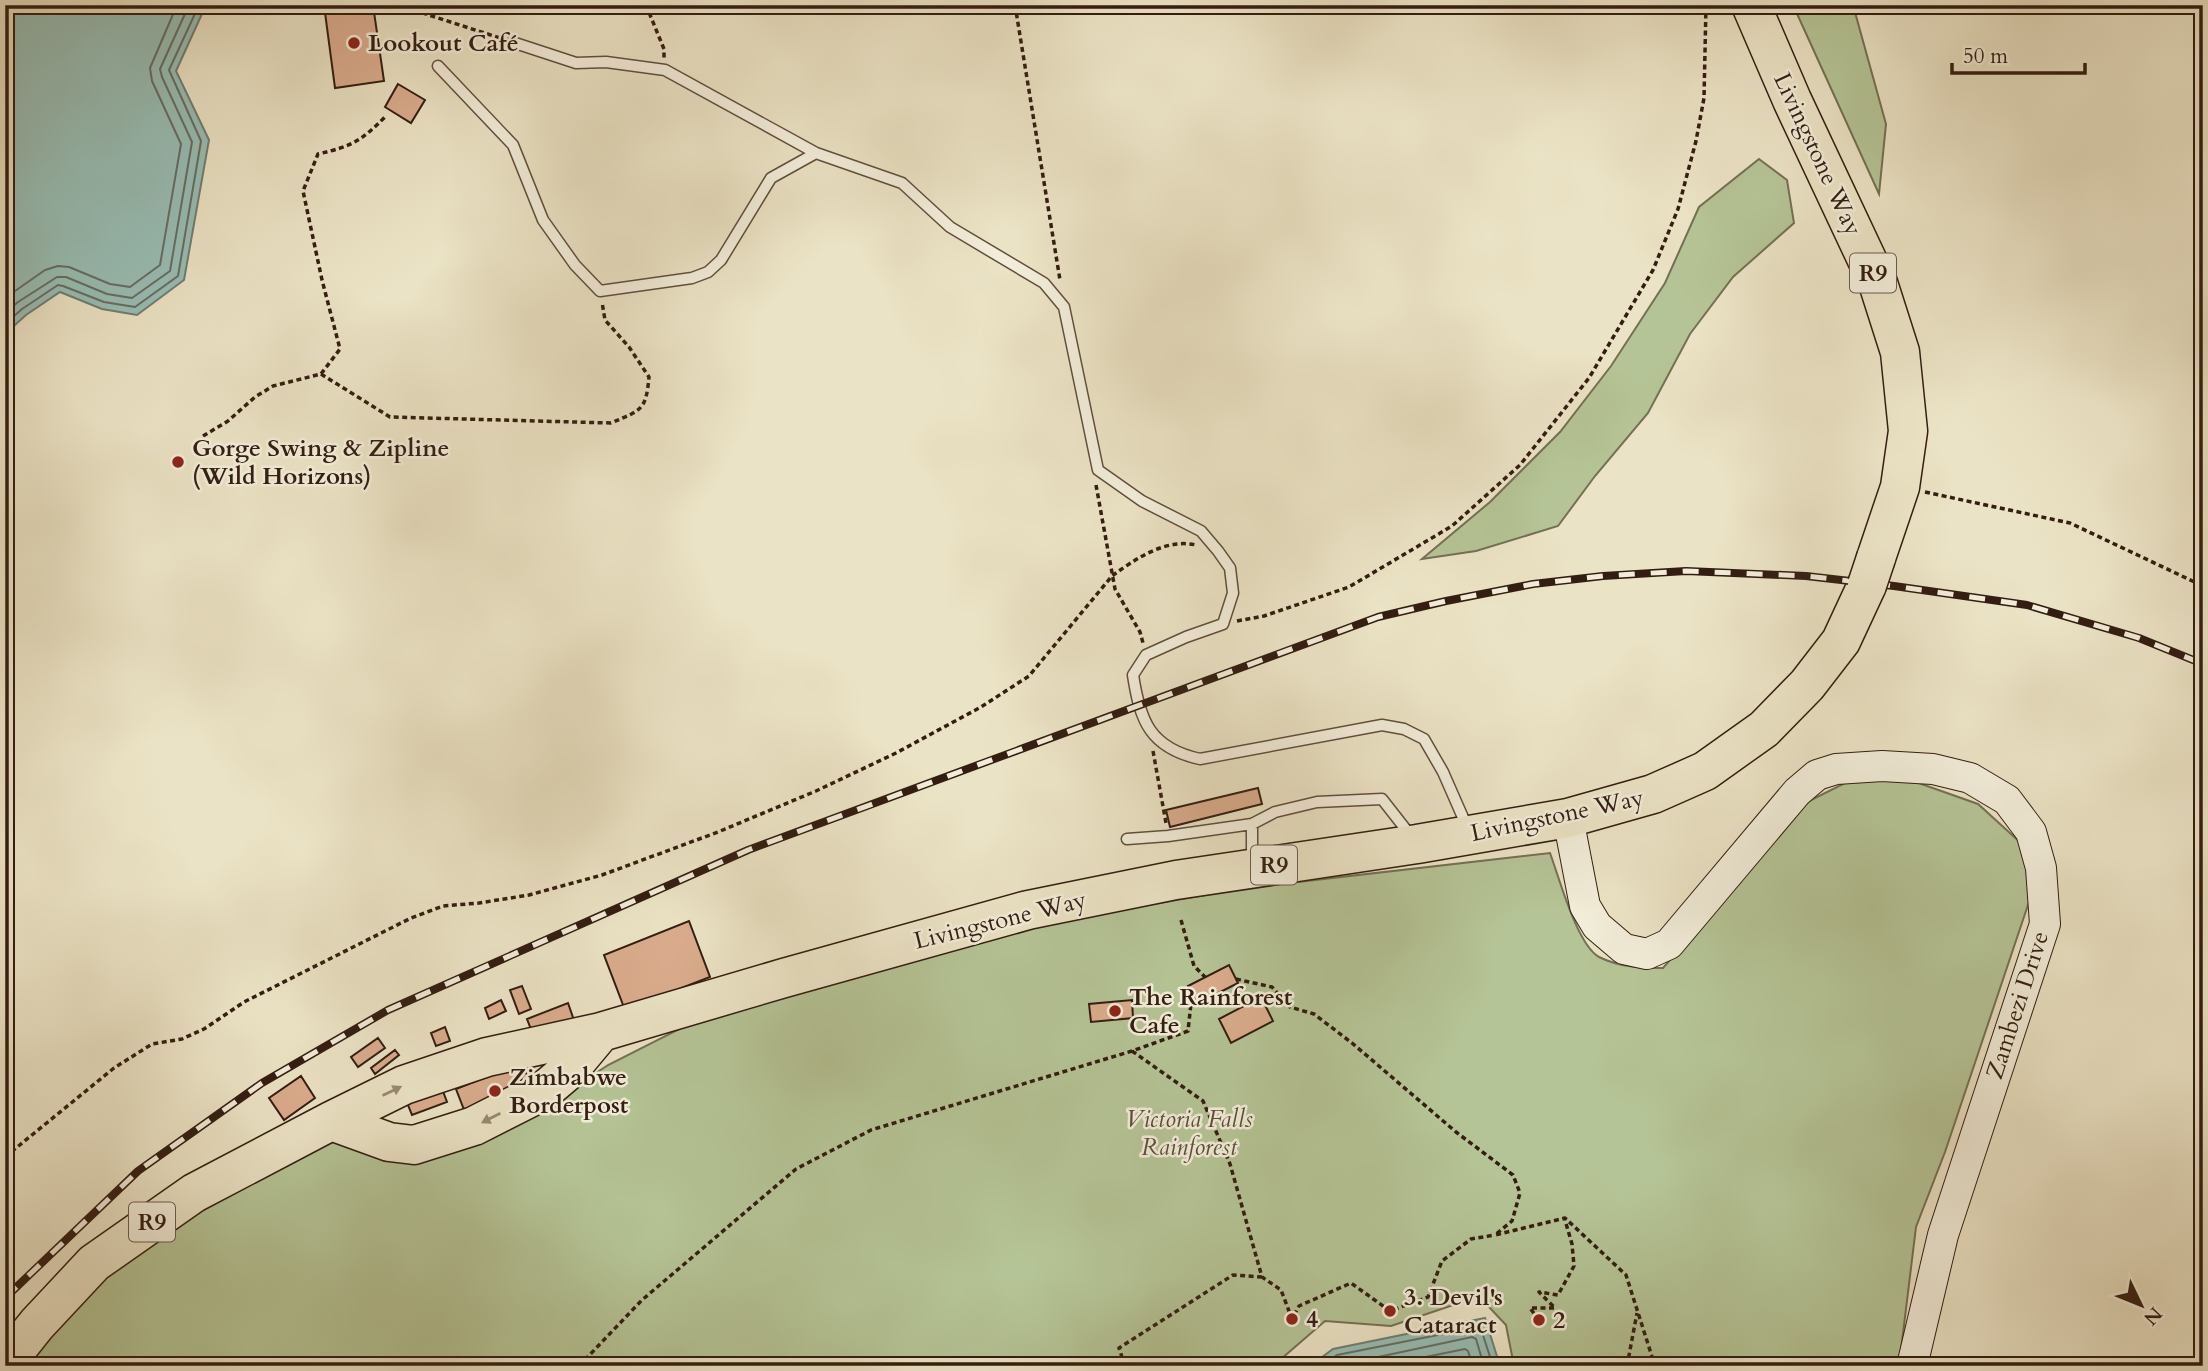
<svg xmlns="http://www.w3.org/2000/svg" width="2208" height="1371" font-family="Cardo,serif">
	<style>
		.green { fill: #b5c496; stroke: #747054; stroke-width: 2 }
		.water { fill: #98beb5; stroke: #707e73; stroke-width: 2 }
		.lines { fill: none; stroke-linecap: round; stroke-linejoin: round }
		.shore { stroke: #666e63; stroke-width: 2 }
		.building { fill: #daac8d; stroke: #331d11; stroke-width: 2 }
		.lane-casing { stroke: #614e3e; stroke-width: 13 }
		.secondary-casing { stroke: #331d11; stroke-width: 32 }
		.highway-casing { stroke: #331d11; stroke-width: 41 }
		.path { stroke: #331d11; stroke-width: 3.5; stroke-dasharray: 5 3.5; stroke-linecap: butt }
		.lane { stroke: #f2edd9; stroke-width: 10 }
		.secondary { stroke: #f2edd9; stroke-width: 30 }
		.highway { stroke: #ebe3c5; stroke-width: 38 }
		.rail-casing { stroke: #331d11; stroke-width: 8 }
		.rail { stroke: #f2edd9; stroke-width: 5; stroke-dasharray: 16; stroke-linecap: butt }
		.highway-bridge-casing { stroke: #331d11; stroke-width: 41; stroke-linecap: butt }
		.highway-bridge { stroke: #ebe3c5; stroke-width: 38 }
		.oneway { fill: #988a74 }
		.poi-dot { fill: #8f2418; stroke: #f2edd9; stroke-width: 2.5 }
		.labels { text-anchor: middle; stroke-width: 5; stroke-linejoin: round; paint-order: stroke }
		.shield { fill: #f2edd9; stroke: #6c5b4d; stroke-width: 2 }
		.shield-label { font-size: 23px; font-weight: bold; fill: #331d11 }
		.poi-label { font-size: 24px; font-weight: bold; fill: #331d11; stroke: #f2edd9; text-anchor: start }
		.street-label { font-size: 24px; fill: #331d11; stroke: #f2edd9 }
		.park-label { font-size: 24px; font-style: italic; fill: #5a4f39; stroke: #f2edd9 }
	</style>
	<rect width="100%" height="100%" fill="#ebe3c5"/>
	<filter id="stains"><feTurbulence type="fractalNoise" baseFrequency=".00286" numOctaves="4"/><feColorMatrix values="0 0 0 0 .2 0 0 0 0 .09 0 0 0 0 .02 0 0 0 .5 -.17"/></filter>
	<radialGradient id="worn" r=".72"><stop offset=".6" stop-color="#630" stop-opacity="0"/><stop offset="1" stop-color="#630" stop-opacity=".3"/></radialGradient>
	<!-- green -->
	<path class="green" d="M1793 5H1853L1886 124 1879 194Z
		M1759 159 1787 180 1794 223 1733 277 1690 334 1648 413 1595 476 1558 526 1476 551 1422 559 1490 502 1560 432 1611 366 1665 283 1699 207Z
		M1859 776 1913 781 1978 804 2022 844 2032 893 1945 1152 1916 1227 1899 1366H1514L1506 1325 1488 1306 1483 1295 1391 1326 1325 1321 1273 1366H22L121 1255 329 1136 528 1118 608 1065 715 1011 1006 930 1245 888 1550 853C1559 877 1577 945 1599 957 1619 967 1641 968 1663 968L1809 801Z"/>
	<!-- water -->
	<path class="water" d="M5 5H206L176 71 209 140 184 280 137 315 102 309 60 292 26 315 5 334Z
		M1485 1318 1500 1366H1310L1333 1349Z"/>
	<g class="lines">
		<!-- shore -->
		<path class="shore" d="M5 298 45 270 58 266 69 267 110 284 130 287 160 265 181 144 152 81 150 68 177 5
			M5 313 18 302 57 277H66L107 294 132 298 170 271 192 142 162 77 160 69 189 5
			M5 324 22 309 58 285 63 286 104 302 135 307 178 276 201 141 169 70 199 5
			M1321 1366 1337 1355 1478 1327 1481 1329 1493 1366
			M1336 1366 1472 1337 1476 1339 1484 1366
			M1381 1366 1465 1349 1468 1351 1473 1366"/>
	</g>
	<!-- building -->
	<path class="building" d="M324 5H373L384 81 335 88Z
		M398 84 425 100 411 123 385 107Z
		M1258 788 1262 804 1170 827 1166 810Z
		M689 921 710 977 625 1010 604 955Z
		M1229 965 1238 983 1197 1004 1188 986Z
		M522 986 531 1009 519 1014 510 990Z
		M1261 997 1273 1021 1231 1043 1219 1019Z
		M501 1000 506 1011 489 1019 485 1008Z
		M1132 1000 1133 1018 1091 1022 1089 1004Z
		M568 1003 576 1026 536 1042 527 1019Z
		M445 1027 450 1041 436 1046 431 1033Z
		M378 1038 385 1048 358 1067 351 1057Z
		M395 1050 399 1055 375 1074 371 1068Z
		M522 1063 534 1093 468 1120 456 1089Z
		M301 1076 315 1098 284 1120 269 1098Z
		M441 1086 447 1102 412 1115 406 1100Z"/>
	<g class="lines">
		<!-- lane casing -->
		<g class="lane-casing">
			<path id="lane" d="M512 42 576 63 606 62 665 70 816 153 902 183 950 227 1044 283 1064 307 1098 470 1142 501 1201 531 1218 551 1230 568 1233 593 1223 624 1186 637 1146 655 1133 675C1140 721 1150 748 1200 759L1382 725 1404 729 1424 739 1443 772 1468 829
				M438 66 513 145 543 220 575 265 600 291 692 278 708 272 721 260 771 178 816 153
				M1127 839 1168 836 1252 824 1275 812 1317 802 1382 799 1411 836
				M1252 863V824"/>
		</g>
		<!-- secondary casing -->
		<g class="secondary-casing">
			<path id="secondary" d="M1568 818 1585 906 1597 926 1624 949 1647 954 1669 944 1797 792 1817 775 1836 769 1882 766 1933 769 1970 778 2007 800 2031 832 2041 868 2045 924 1943 1235 1912 1366"/>
		</g>
		<!-- highway casing -->
		<g class="highway-casing">
			<path id="highway" d="M1751 5 1792 100 1878 283 1900 352 1908 431 1900 487 1876 558
				M331 1121 389 1142 414 1145 474 1126 545 1090 571 1068 601 1032
				M5 1364 37 1324 94 1263 194 1193 331 1121 404 1085 487 1057 601 1032 784 978 1028 910 1176 880 1417 844 1568 818 1653 794 1705 771 1764 729 1807 685 1841 641 1867 585"/>
		</g>
		<!-- path -->
		<path class="path" d="M398 5 500 38
			M646 5 664 49V58
			M1015 5 1060 280
			M321 374 390 417 611 423C641 410 646 411 649 377L629 347 605 320 602 302
			M203 436 228 421 255 397 273 386 321 374 340 349 322 280 303 191 318 154C353 146 361 141 386 116
			M1096 485 1115 589 1140 632 1143 643
			M1925 492 2070 523 2203 586
			M1237 621 1264 616 1349 587 1452 526 1520 465 1589 378 1653 270 1678 209 1696 141 1704 98 1706 5
			M1153 751 1166 823
			M1181 920 1194 966 1205 977
			M1236 979 1272 987 1290 1007 1314 1014 1352 1043 1456 1132 1513 1175 1520 1193 1512 1221 1495 1235 1565 1218 1626 1275 1655 1366
			M1132 1051 1203 1101 1230 1164 1262 1277 1281 1290 1292 1319 1299 1306 1351 1283 1390 1311 1428 1297 1442 1261 1471 1239 1495 1235
			M5 1157 114 1068 152 1044 182 1039 204 1029 244 1002 411 918 443 906 479 903 529 895 602 875 718 832 816 791 896 753 981 707 1029 676 1112 576C1135 559 1166 538 1196 545
			M1539 1320 1530 1308H1555L1539 1292 1558 1295 1574 1266 1572 1244 1565 1220
			M579 1366 642 1300 796 1169 871 1130 1132 1051 1188 1031 1192 994
			M1125 1366 1119 1348 1233 1275 1262 1277
			M1627 1366 1637 1313"/>
		<!-- lane -->
		<use href="#lane" class="lane"/>
		<!-- secondary -->
		<use href="#secondary" class="secondary"/>
		<!-- highway -->
		<use href="#highway" class="highway"/>
		<!-- rail casing -->
		<g class="rail-casing">
			<path id="rail" d="M5 1298 138 1171 262 1083 388 1010 748 850 1378 617 1446 601 1533 584 1603 576 1686 571 1806 576 1894 586 2027 605 2139 638 2203 664"/>
		</g>
		<!-- rail -->
		<use href="#rail" class="rail"/>
		<!-- highway-bridge casing -->
		<g class="highway-bridge-casing">
			<path id="highway-bridge" d="M1867 585 1876 558"/>
		</g>
		<!-- highway-bridge -->
		<use href="#highway-bridge" class="highway-bridge"/>
	</g>
	<!-- one-way arrows -->
	<defs><path id="oneway-solid" d="M-6-.8H1V-3.2L6.5 0L1 3.2V.8H-6Z" transform="scale(1.75)"/></defs>
	<g class="oneway">
		<use href="#oneway-solid" transform="translate(392 1091) rotate(-26)"/>
		<use href="#oneway-solid" transform="translate(491 1118) rotate(153)"/>
	</g>
	<!-- markers -->
	<g class="poi-dot">
		<circle cx="354" cy="43" r="7"/>
		<circle cx="178" cy="462" r="7"/>
		<circle cx="1115" cy="1011" r="7"/>
		<circle cx="495" cy="1091" r="7"/>
		<circle cx="1390" cy="1311" r="7"/>
		<circle cx="1292" cy="1319" r="7"/>
		<circle cx="1539" cy="1320" r="7"/>
	</g>
	<g class="labels">
		<!-- shield labels -->
		<g class="shield">
			<rect x="1850" y="253.5" width="46" height="39" rx="5"/>
			<rect x="1251" y="845.5" width="46" height="39" rx="5"/>
			<rect x="129" y="1202.5" width="46" height="39" rx="5"/>
		</g>
		<g class="shield-label">
			<text x="1873" y="281">R9</text>
			<text x="1274" y="873">R9</text>
			<text x="152" y="1230">R9</text>
		</g>
		<!-- poi labels -->
		<g class="poi-label">
			<text x="368" y="51">Lookout Café</text>
			<text x="192" y="456">Gorge Swing &amp; Zipline<tspan x="192" dy="28">(Wild Horizons)</tspan></text>
			<text x="1129" y="1005">The Rainforest<tspan x="1129" dy="28">Cafe</tspan></text>
			<text x="509" y="1085">Zimbabwe<tspan x="509" dy="28">Borderpost</tspan></text>
			<text x="1404" y="1305">3. Devil's<tspan x="1404" dy="28">Cataract</tspan></text>
			<text x="1306" y="1327">4</text>
			<text x="1553" y="1328">2</text>
		</g>
		<!-- street labels -->
		<g class="street-label">
			<text transform="translate(1818 154) rotate(65)" y="8">Livingstone Way</text>
			<text transform="translate(1557 815) rotate(-12)" y="8">Livingstone Way</text>
			<text transform="translate(1000 920) rotate(-14)" y="8">Livingstone Way</text>
			<text transform="translate(2017 1005) rotate(-72)" y="8">Zambezi Drive</text>
		</g>
		<!-- park labels -->
		<g class="park-label">
			<text x="1189" y="1127">Victoria Falls<tspan x="1189" dy="28">Rainforest</tspan></text>
		</g>
	</g>
	<!-- margin -->
	<rect width="2208" height="1371" fill="none" stroke="#ebe3c5" stroke-width="28"/>
	<rect x="7" y="7" width="2194" height="1357" fill="none" stroke="#331d11" stroke-width="3.5"/>
	<rect x="14" y="14" width="2180" height="1343" fill="none" stroke="#331d11" stroke-width="2"/>
	<!-- north arrow -->
	<g transform="translate(2141 1305) rotate(133)" stroke="#f2edd9" stroke-width="5" paint-order="stroke">
	<path d="M0-5L12 26L0 18L-12 26Z" fill="#331d11"/>
	<text y="-10" font-size="19" font-weight="bold" text-anchor="middle" fill="#331d11">N</text>
	</g>
	<!-- scale -->
	<path d="M1952 63v10h133v-10" fill="none" stroke="#331d11" stroke-width="3.5"/>
	<text x="1963" y="63" font-size="21" fill="#331d11" stroke="#f2edd9" stroke-width="5" paint-order="stroke">50 m</text>
	<rect width="100%" height="100%" filter="url(#stains)"/>
	<rect width="100%" height="100%" fill="url(#worn)"/>
</svg>
